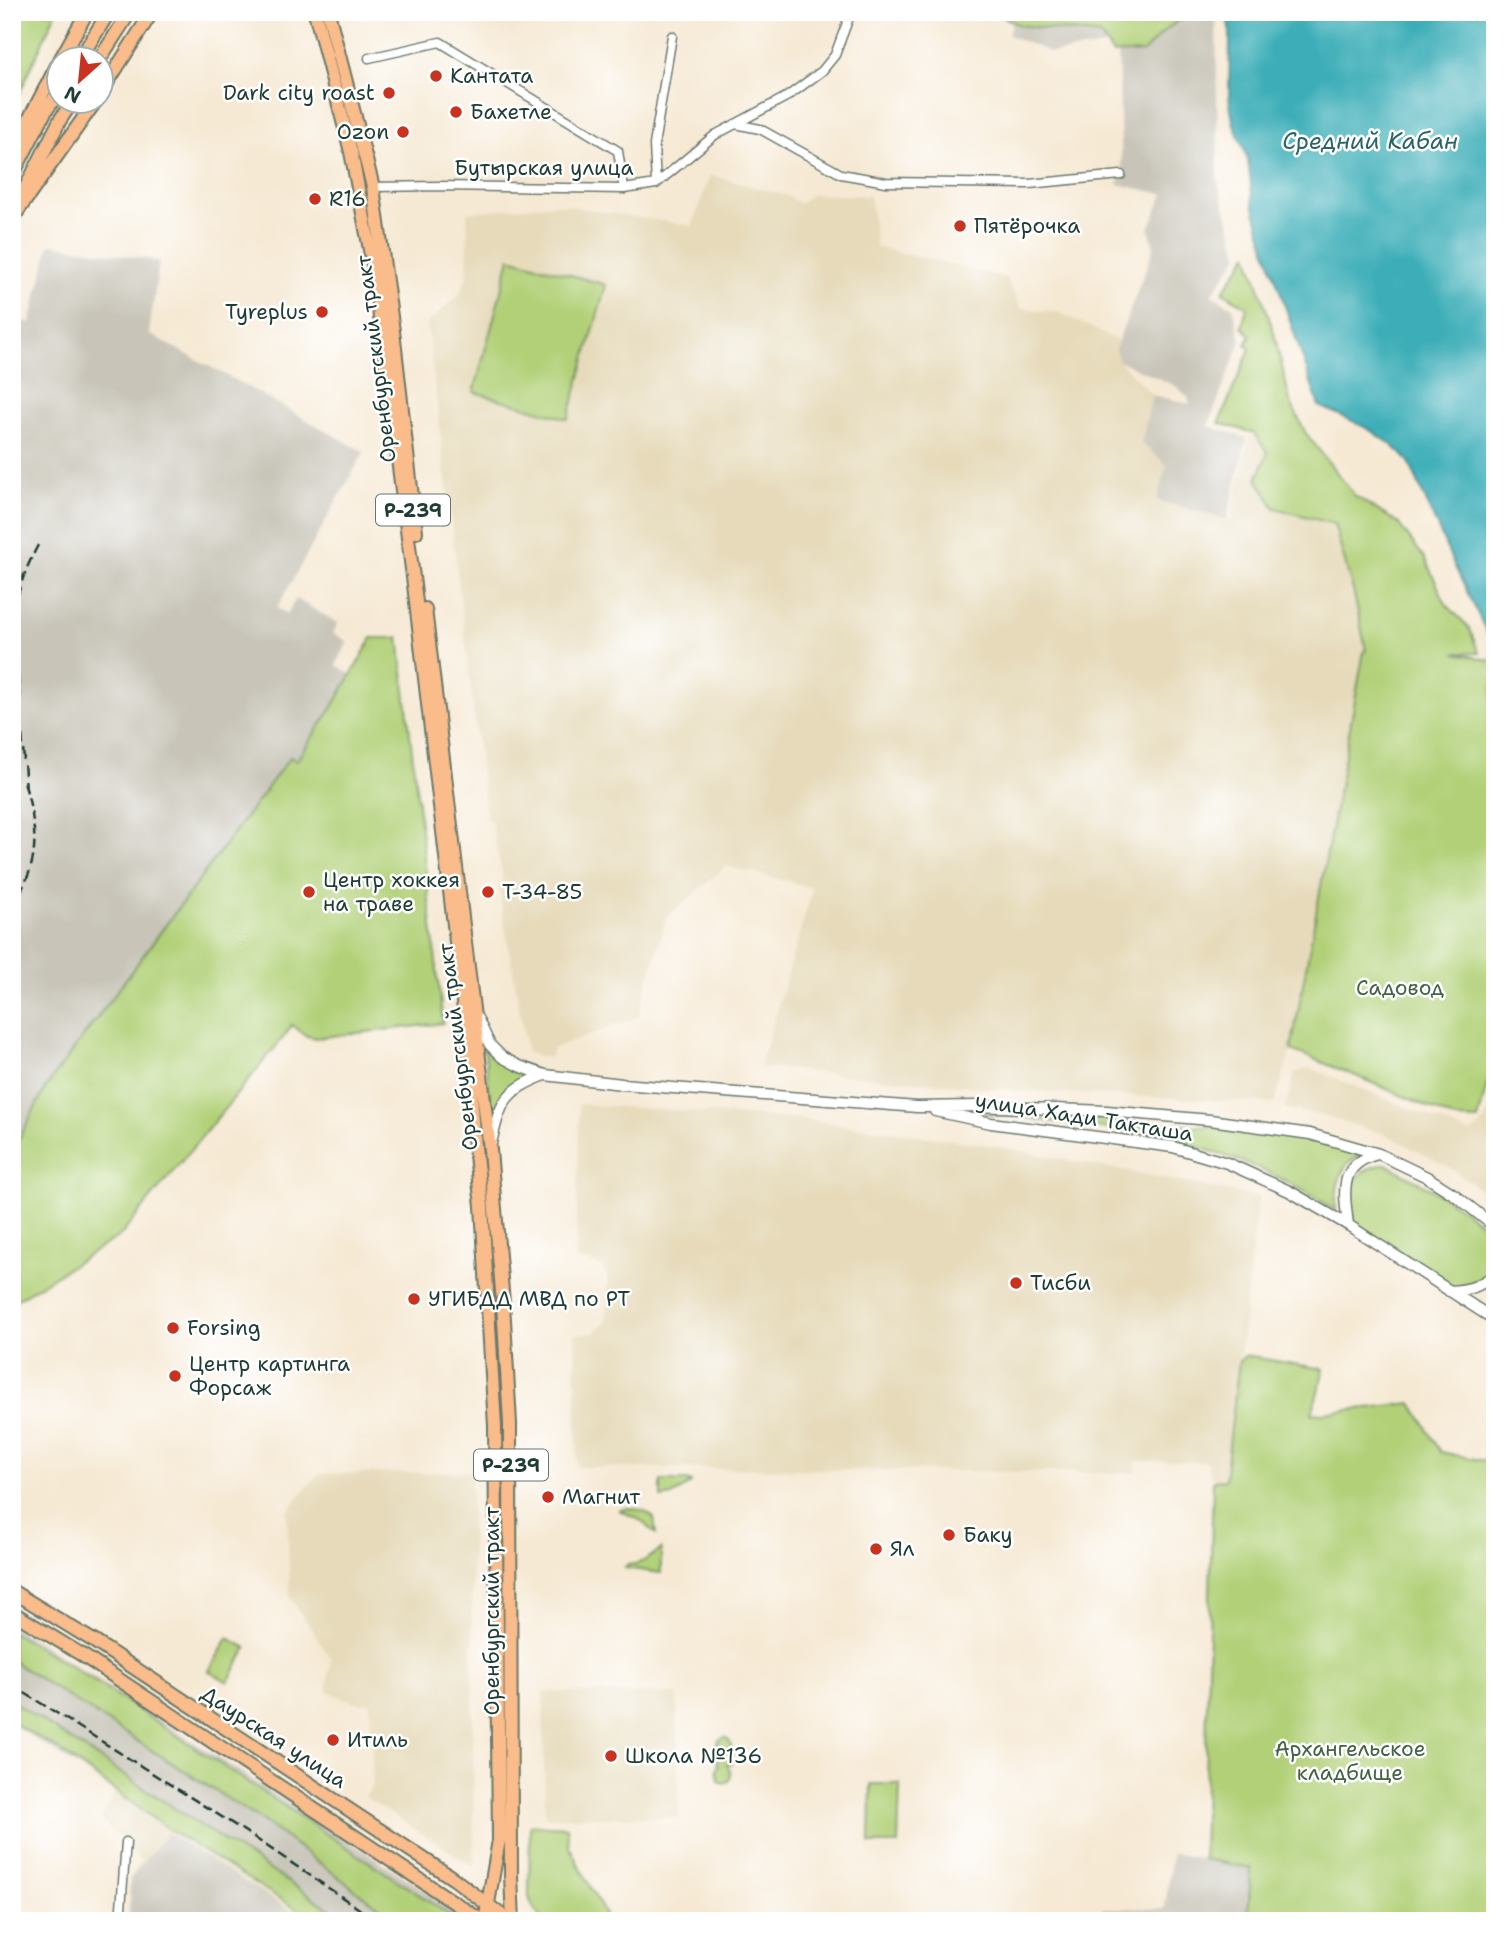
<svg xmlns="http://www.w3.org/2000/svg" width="1507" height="1933" font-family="'Shantell Sans',sans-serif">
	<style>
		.built { fill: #e6daba }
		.industrial { fill: #c8c4b8 }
		.green { fill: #b1d077; stroke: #688656; stroke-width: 2 }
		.water { fill: #3eaeb8; stroke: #2e7676; stroke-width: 2 }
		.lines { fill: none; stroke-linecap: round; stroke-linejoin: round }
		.minor-casing { stroke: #6a796c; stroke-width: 11 }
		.tertiary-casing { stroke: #6a796c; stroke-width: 13 }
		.primary-casing { stroke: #6a796c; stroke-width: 16 }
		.minor { stroke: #fff; stroke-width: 8 }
		.tertiary { stroke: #fff; stroke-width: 10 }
		.primary { stroke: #f9bc8a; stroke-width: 12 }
		.rail { stroke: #1f3d34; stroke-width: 2.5; stroke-dasharray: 10 5; stroke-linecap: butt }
		.poi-dot { fill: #c8321e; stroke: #fff; stroke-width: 2.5 }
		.labels { text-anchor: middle; stroke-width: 5; stroke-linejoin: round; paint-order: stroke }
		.shield { fill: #fff; stroke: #627771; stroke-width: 2 }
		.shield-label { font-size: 19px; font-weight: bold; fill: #1f3d34 }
		.poi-label { font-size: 21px; fill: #1f3d34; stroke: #fff; text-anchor: start }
		.street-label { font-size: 21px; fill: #1f3d34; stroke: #fff }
		.park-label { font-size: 21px; fill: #446245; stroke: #fff }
		.water-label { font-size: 23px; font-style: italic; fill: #2a6562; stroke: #fff }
	</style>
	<rect width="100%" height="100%" fill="#fff"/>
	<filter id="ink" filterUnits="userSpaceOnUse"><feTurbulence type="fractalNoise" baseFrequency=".0143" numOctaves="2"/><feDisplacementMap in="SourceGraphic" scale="14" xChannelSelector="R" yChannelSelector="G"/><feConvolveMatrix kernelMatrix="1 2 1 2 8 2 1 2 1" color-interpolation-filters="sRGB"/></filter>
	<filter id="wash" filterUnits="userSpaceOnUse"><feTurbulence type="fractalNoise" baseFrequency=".00686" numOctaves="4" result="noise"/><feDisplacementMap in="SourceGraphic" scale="28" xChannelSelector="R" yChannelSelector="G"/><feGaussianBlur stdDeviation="1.57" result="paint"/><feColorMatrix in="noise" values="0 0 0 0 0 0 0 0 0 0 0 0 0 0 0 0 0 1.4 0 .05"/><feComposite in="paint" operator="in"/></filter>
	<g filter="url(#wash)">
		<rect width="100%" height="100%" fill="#f6e9d4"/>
		<!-- built -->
		<path class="built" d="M710 175 788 196 800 204 812 194 870 196 876 247 1006 278 1021 308 1058 312 1118 341 1119 361 1152 395 1141 443 1167 465 1157 502 1230 522 1249 437 1295 422 1388 639 1291 1050 1275 1103 1009 1090 760 1067 813 888 726 866 666 918 638 1017 554 1048 550 1058 527 1053 498 885 503 880 491 820H487L427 324 460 294 468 274 467 212 557 204 692 226Z
			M1310 1068 1469 1133 1478 1129 1495 1103V1200L1450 1168 1385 1134 1322 1116 1285 1108 1295 1073Z
			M579 1104 800 1119 996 1146 1258 1197 1225 1480 1213 1481 1208 1462 1136 1461 1135 1473 577 1467 575 1334 594 1333 605 1323 607 1315 608 1280 605 1272 601 1267 590 1261H576Z
			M471 1472 474 1867 365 1797 373 1786 370 1702 361 1704 327 1692 331 1658 290 1598 287 1512 318 1474Z
			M543 1692 677 1694 679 1817H545Z
			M115 1793 167 1831 311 1921H130L131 1884 140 1860 101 1819Z"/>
		<!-- industrial -->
		<path class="industrial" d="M1216 14 1218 183 1239 255 1211 295 1233 307 1241 341 1208 426 1247 438 1227 520 1157 501 1167 465 1141 443 1152 395 1190 404 1188 397 1176 386 1119 361 1115 349 1154 248 1149 228 1164 194 1117 184 1122 177 1118 44 1052 53 1008 35 1012 21Z
			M50 244 159 261 149 334 233 379 364 452 277 608 287 614 296 599 338 623 333 633 348 642 336 665 350 674 334 705 296 761 289 757 46 1087 12 1152V326L15 318 30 323Z
			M12 1625 448 1905 453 1909 461 1921H317L12 1724Z
			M167 1833 307 1921H129L130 1879Z
			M1172 1853 1251 1868 1248 1918 1270 1921H1096L1103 1908 1165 1909Z"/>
		<!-- green -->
		<path class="green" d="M12 12H56L12 110Z
			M995 12H1189L1166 30 1143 52 1113 54 1100 35 1019 25Z
			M1248 254 1274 333 1290 401 1305 432 1355 496 1398 523 1425 559 1446 604 1469 628 1479 653H1455L1495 661 1488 741 1495 749V1054L1478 1120 1455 1119 1371 1082 1291 1050 1364 651 1366 650 1354 594 1334 524 1275 508 1257 479 1268 453 1254 433 1219 423 1250 349 1246 345 1251 335 1242 327 1247 307 1223 292Z
			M510 258 606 285 568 419 474 392Z
			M399 637 443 1023 316 1038 307 1036 291 1025 287 1033 121 1235 16 1300 12 1257V1152L46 1087 290 757 296 761 334 705 372 638H394Z
			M484 1045C499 1066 513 1070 538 1074 508 1084 501 1092 493 1122Z
			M945 1110C1014 1114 1084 1119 1153 1123 1222 1127 1297 1130 1362 1156 1339 1161 1335 1191 1336 1211 1315 1197 1294 1184 1271 1174 1172 1128 1053 1122 945 1110Z
			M1385 1164C1426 1184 1459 1205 1495 1234V1271L1491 1276 1455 1288 1357 1226C1335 1197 1352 1169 1385 1164Z
			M1246 1356 1324 1369 1312 1414 1412 1403 1441 1452 1495 1463V1921H1270L1248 1918 1251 1868 1203 1859 1213 1481 1225 1480 1239 1361Z
			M661 1481H691V1483L672 1496 661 1498Z
			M631 1508 644 1511 654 1518 656 1534 640 1520 619 1510 620 1509Z
			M661 1550V1573L625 1568 627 1565C644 1564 648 1557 661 1550Z
			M12 1632 74 1668 433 1904 454 1918 455 1921H398L267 1824 12 1661Z
			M228 1638 247 1648 228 1682 209 1671Z
			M12 1701 192 1820 349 1921H316L169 1830 59 1750 12 1722Z
			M724 1737C734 1741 731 1754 731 1764H726C731 1768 732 1775 729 1781L724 1783 719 1781 717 1769 719 1765 717 1764V1743L719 1739Z
			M871 1784H900L898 1844H870Z
			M530 1825 567 1827 569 1846 608 1921H544C536 1914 532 1907 529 1897Z"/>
		<!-- water -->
		<path class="water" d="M1226 12H1495V649L1454 565 1409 462C1386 434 1351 420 1319 406L1267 253 1253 204 1248 160 1233 122 1229 97 1230 33Z"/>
	</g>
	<g filter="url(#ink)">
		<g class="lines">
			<!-- minor casing -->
			<g class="minor-casing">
				<path id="minor" d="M369 58 440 42 618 151 624 189
					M735 124 760 129 841 174 886 182 1029 184 1121 175
					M656 184 654 145 672 36
					M373 187 439 186 624 189 656 184 715 135 788 96 822 71 835 55 851 12
					M120 1921 126 1842"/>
			</g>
			<!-- tertiary casing -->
			<g class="tertiary-casing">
				<path id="tertiary" d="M477 1018 490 1045 502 1057 519 1066 545 1075 622 1084 917 1107 975 1106 1107 1111 1210 1120 1310 1134 1379 1154 1427 1177 1455 1195 1495 1227
					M935 1111 991 1123 1173 1147 1227 1163 1289 1191 1348 1225 1495 1320
					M491 1143C501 1101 504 1091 545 1075
					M1348 1225C1344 1191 1338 1164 1378 1154
					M1449 1291C1471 1290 1477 1287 1495 1275"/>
			</g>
			<!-- primary casing -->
			<g class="primary-casing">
				<path id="primary" d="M315 12 351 152 374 270 414 585 466 1027 475 1147 482 1206 495 1426 499 1840 485 1921
					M328 12 373 187 393 331 416 532
					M60 60 87 12
					M79 60 109 12
					M99 60 130 12
					M102 91 152 12
					M12 152 60 60
					M12 176 45 112 60 90
					M22 195 60 120 72 102
					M12 219 95 102
					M425 609 490 1150 503 1303 510 1423 511 1876 513 1921
					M12 1591 92 1640 454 1879 509 1921
					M12 1612 82 1655 482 1921"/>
			</g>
			<!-- minor -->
			<use href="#minor" class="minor"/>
			<!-- tertiary -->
			<use href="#tertiary" class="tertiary"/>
			<!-- primary -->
			<use href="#primary" class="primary"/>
			<!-- rail -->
			<path class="rail" d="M12 356 18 343
				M26 790 14 620C16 592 25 570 38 545
				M12 907C18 896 25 885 29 873 40 841 32 811 24 781
				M12 1685 252 1836 377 1921"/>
		</g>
	</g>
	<!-- markers -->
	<g class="poi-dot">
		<circle cx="436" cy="76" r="7"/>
		<circle cx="389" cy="93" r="7"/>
		<circle cx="456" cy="112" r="7"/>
		<circle cx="403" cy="132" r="7"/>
		<circle cx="315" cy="199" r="7"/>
		<circle cx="960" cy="226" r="7"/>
		<circle cx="322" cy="312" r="7"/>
		<circle cx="309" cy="892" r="7"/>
		<circle cx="488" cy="892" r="7"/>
		<circle cx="1016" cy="1283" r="7"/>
		<circle cx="414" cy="1299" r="7"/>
		<circle cx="173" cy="1328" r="7"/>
		<circle cx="175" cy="1376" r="7"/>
		<circle cx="548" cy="1497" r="7"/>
		<circle cx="949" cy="1535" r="7"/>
		<circle cx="876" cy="1549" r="7"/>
		<circle cx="333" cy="1740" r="7"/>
		<circle cx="611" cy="1756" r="7"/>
	</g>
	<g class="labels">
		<!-- shield labels -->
		<g class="shield">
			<rect x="376" y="494.5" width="74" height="31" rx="5"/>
			<rect x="474" y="1449.5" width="74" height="31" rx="5"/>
		</g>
		<g class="shield-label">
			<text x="413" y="517">Р-239</text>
			<text x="511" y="1472">Р-239</text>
		</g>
		<!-- poi labels -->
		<g class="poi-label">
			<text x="450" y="83">Кантата</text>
			<text x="375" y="100" text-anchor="end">Dark city roast</text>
			<text x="470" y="119">Бахетле</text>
			<text x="389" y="139" text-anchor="end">Ozon</text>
			<text x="329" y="206">R16</text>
			<text x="974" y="233">Пятёрочка</text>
			<text x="308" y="319" text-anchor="end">Tyreplus</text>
			<text x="323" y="887">Центр хоккея<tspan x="323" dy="24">на траве</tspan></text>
			<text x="502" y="899">T-34-85</text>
			<text x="1030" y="1290">Тисби</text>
			<text x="428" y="1306">УГИБДД МВД по РТ</text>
			<text x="187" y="1335">Forsing</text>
			<text x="189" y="1371">Центр картинга<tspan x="189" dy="24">Форсаж</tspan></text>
			<text x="562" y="1504">Магнит</text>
			<text x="963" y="1542">Баку</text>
			<text x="890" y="1556">Ял</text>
			<text x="347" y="1747">Итиль</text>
			<text x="625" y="1763">Школа №136</text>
		</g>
		<!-- street labels -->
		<g class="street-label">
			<text x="544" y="175">Бутырская улица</text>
			<text transform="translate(376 359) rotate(-97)" y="7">Оренбургский тракт</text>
			<text transform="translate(458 1047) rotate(-97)" y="7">Оренбургский тракт</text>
			<text transform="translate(1084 1117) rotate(9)" y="7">улица Хади Такташа</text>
			<text transform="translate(492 1611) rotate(-90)" y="7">Оренбургский тракт</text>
			<text transform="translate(274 1737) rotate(33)" y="7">Даурская улица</text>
		</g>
		<!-- park labels -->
		<g class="park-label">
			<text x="1400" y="995">Садовод</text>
			<text x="1350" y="1756">Архангельское<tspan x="1350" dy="24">кладбище</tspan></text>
		</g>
		<!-- water labels -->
		<g class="water-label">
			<text x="1370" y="149">Средний Кабан</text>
		</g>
	</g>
	<!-- margin -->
	<rect width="1507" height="1933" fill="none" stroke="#fff" stroke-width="42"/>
	<!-- north arrow -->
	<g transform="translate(80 80) rotate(207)"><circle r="33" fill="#ffffff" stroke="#a5b1ae" stroke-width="2"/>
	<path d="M0-5L12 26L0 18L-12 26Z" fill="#c8321e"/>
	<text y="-10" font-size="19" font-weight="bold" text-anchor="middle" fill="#1f3d34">N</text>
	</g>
</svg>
